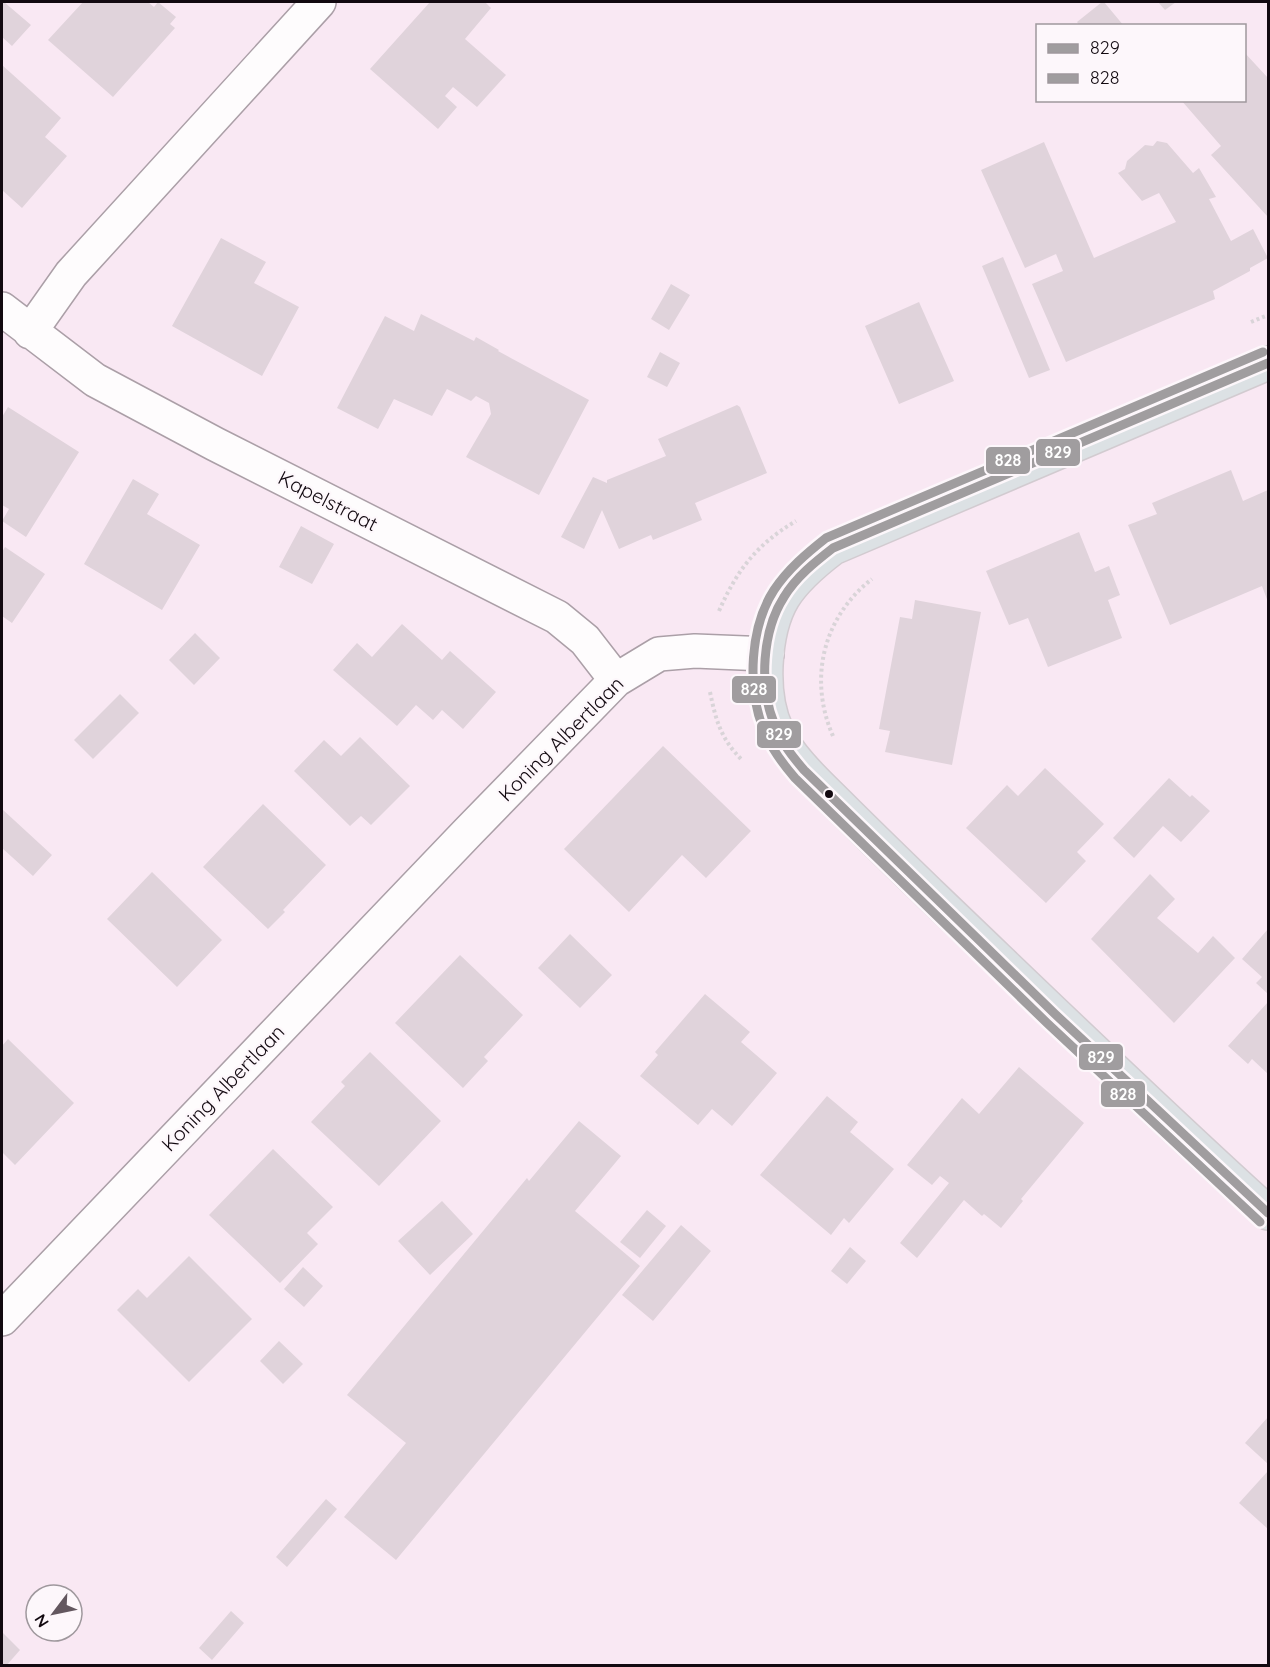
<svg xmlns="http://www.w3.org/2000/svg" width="1270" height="1667" font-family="Quicksand,sans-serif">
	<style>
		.building { fill: #e0d3db }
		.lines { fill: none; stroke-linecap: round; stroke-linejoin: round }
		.minor-casing { stroke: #ab9fa7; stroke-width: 36 }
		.major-casing { stroke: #d2cbd0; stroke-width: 36 }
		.path { stroke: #d9d4d8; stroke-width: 4; stroke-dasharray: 3 3; stroke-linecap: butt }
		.minor { stroke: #fefcfd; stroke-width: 33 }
		.major { stroke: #dce1e4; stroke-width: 33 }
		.bus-1-casing { stroke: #fdf7fb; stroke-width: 14 }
		.bus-2-casing { stroke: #fdf7fb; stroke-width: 14 }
		.bus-1 { stroke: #a09d9f; stroke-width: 9 }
		.bus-2 { stroke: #a09d9f; stroke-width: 9 }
		.bus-dot { fill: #120910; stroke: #fdf7fb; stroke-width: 2 }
		.labels { text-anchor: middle; stroke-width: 4.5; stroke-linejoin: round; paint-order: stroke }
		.street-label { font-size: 20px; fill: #120910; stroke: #fdf7fb }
		.line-badge { stroke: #fdf7fb; stroke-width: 2 }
		.badge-label { font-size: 16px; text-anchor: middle; font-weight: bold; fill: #fff }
	</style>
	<rect width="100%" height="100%" fill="#f9e8f3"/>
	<!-- building -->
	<path class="building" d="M2 2H4L31 25 12 46 2 37Z
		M83 2H148L154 7 158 2 176 17 170 24 175 28 113 97 48 40Z
		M430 2H485L491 8 465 39 506 75 477 107 453 87 445 96 457 107 438 129 370 69Z
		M1102 2H1104L1124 26H1080L1077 22Z
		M1158 2H1176L1165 10Z
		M1244 52 1268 78V217L1211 155 1221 146 1181 100H1244Z
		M2 65 61 118 45 137 67 156 22 208 2 190Z
		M1157 141 1167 143 1193 173 1199 168 1216 197 1209 199 1231 241 1253 229 1268 258 1250 268V271L1213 291 1215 299 1066 362 1032 284 1063 271 1056 254 1025 268 981 170 1044 142 1094 258 1176 222 1159 193 1142 201 1118 173 1125 169 1127 161 1145 145 1153 146Z
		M221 238 266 262 254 283 299 307 262 376 172 326Z
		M1003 257 1050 370 1029 378 982 266Z
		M671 284 690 295 669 330 651 319Z
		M919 302 954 381 899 404 865 326Z
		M421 314 474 341 476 337 499 350 498 351 589 400 539 495 466 457 491 414 489 403 476 396 471 401 447 389 432 416 394 399 378 429 337 408 385 316 414 331Z
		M660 352 680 363 667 387 647 377Z
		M737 405 740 407 767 473 695 503 702 520 653 540 651 535 619 549 602 510 584 549 561 537 593 477 607 483V480L666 456 658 439Z
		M8 407 79 452 26 537 2 521 9 509 2 505V417Z
		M1231 470 1243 501 1268 490V602L1262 586 1170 625 1128 525 1157 514 1152 503Z
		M133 479 159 494 147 514 200 545 162 610 84 564Z
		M301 526 334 544 312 584 279 567Z
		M1079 532 1095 572 1109 566 1120 595 1108 600 1122 638 1048 667 1028 618 1009 625 986 571Z
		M5 547 45 574 12 623 2 616V552Z
		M915 600 981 612 952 765 885 752 890 731 879 729 900 617 912 619Z
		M402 624 442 660 450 651 496 692 463 729 442 710 433 720 416 705 397 726 333 670 357 643 372 657Z
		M195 633 220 658 194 685 169 660Z
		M120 694 139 713 93 759 74 740Z
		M360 737 410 786 371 825 361 816 350 826 294 771 324 740 341 756Z
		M663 746 751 831 706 878 682 855 629 912 564 849Z
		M1045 768 1104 824 1077 852 1086 861 1046 903 966 828 1007 785 1018 796Z
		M1169 778 1190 797 1192 795 1210 811 1181 842 1163 826 1134 858 1113 838Z
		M263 804 326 865 283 910 285 912 268 929 203 867Z
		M2 809 52 855 33 876 2 848Z
		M152 872 222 940 177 987 107 919Z
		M1150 874 1175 899 1157 918 1198 953 1213 936 1235 958 1174 1023 1091 939Z
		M1268 929V994L1256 983 1262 977 1242 959Z
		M570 934 612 975 580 1008 538 968Z
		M460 955 523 1015 484 1057 488 1061 463 1088 395 1023Z
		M705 994 750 1032 741 1042 777 1073 732 1126 712 1109 698 1125 640 1076 658 1055 655 1052Z
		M1268 1002V1074L1252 1059 1248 1064 1228 1046Z
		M8 1039 74 1103 15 1165 2 1152V1046Z
		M370 1052 441 1121 379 1186 311 1122 345 1086 341 1082Z
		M1019 1067 1084 1123 1021 1199 1023 1201 1001 1228 984 1214 982 1216 964 1200 917 1258 900 1243 949 1183 940 1176 932 1185 907 1165 962 1098 979 1114Z
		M827 1096 858 1122 850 1132 894 1169 849 1223 844 1218 831 1235 760 1175Z
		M579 1121 621 1156 575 1211 640 1266 396 1560 344 1517 406 1443 347 1395 527 1178 529 1181Z
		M273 1149 333 1207 307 1233 318 1244 280 1283 209 1215Z
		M442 1201 473 1234 430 1275 398 1241Z
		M647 1210 666 1226 640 1258 620 1242Z
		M681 1225 711 1251 653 1321 622 1295Z
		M850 1247 866 1261 847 1284 831 1271Z
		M189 1256 252 1319 189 1382 117 1310 138 1289 147 1298Z
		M303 1267 323 1286 304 1307 284 1289Z
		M279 1341 303 1364 283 1384 260 1361Z
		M1268 1417V1464L1245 1443Z
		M1268 1471V1529L1239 1503Z
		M326 1499 337 1509 287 1567 276 1557Z
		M231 1611 244 1623 212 1660 199 1648Z
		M2 1632 20 1650 6 1666H2Z"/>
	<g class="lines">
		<!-- minor casing -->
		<g class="minor-casing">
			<path id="minor" d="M2 309 95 380 215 444 557 617 585 640 616 680
				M30 332 71 274 319 2
				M2 1319 468 832 616 680 659 654 695 651 767 654"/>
		</g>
		<!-- major casing -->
		<g class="major-casing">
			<path id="major" d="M1268 363 833 548C787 583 769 606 766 665 765 688 767 710 777 731 790 759 816 782 838 804 868 834 898 863 929 893 1041 1000 1153 1109 1268 1213"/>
		</g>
		<!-- path -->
		<path class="path" d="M1251 322 1268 315
			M719 611C737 570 757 544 796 521
			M710 692C716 721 721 739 742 760
			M833 736C808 679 823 617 872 579"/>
		<!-- minor -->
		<use href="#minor" class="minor"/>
		<!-- major -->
		<use href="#major" class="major"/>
		<!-- bus-1 casing -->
		<g class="bus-1-casing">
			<path id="bus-1" d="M1268 363 833 548C815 562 796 577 784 597 762 631 759 686 774 723 780 741 792 756 804 770L1055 1014 1268 1213"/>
		</g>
		<!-- bus-2 casing -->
		<g class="bus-2-casing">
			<path id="bus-2" d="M1260 1222 1047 1023 795 778C782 763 770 747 763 728 747 687 750 627 774 590 788 569 807 553 826 538L1263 352"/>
		</g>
		<!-- bus-1 -->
		<use href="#bus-1" class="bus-1"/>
		<!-- bus-2 -->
		<use href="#bus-2" class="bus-2"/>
	</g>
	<!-- markers -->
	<circle class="bus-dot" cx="829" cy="794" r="5"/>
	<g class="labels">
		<!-- street labels -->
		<g class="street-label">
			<text transform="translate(328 501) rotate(27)" y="7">Kapelstraat</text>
			<text transform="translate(561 739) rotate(-45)" y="7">Koning Albertlaan</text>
			<text transform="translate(223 1088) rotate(-46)" y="7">Koning Albertlaan</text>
		</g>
	</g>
	<g class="line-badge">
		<rect x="1035" y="438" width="46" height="29" rx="6" fill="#a09d9f"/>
		<rect x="985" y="446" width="46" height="29" rx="6" fill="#a09d9f"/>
		<rect x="731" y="675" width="46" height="29" rx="6" fill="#a09d9f"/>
		<rect x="756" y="720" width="46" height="29" rx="6" fill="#a09d9f"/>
		<rect x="1078" y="1043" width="46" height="28" rx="6" fill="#a09d9f"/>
		<rect x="1100" y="1080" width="46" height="28" rx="6" fill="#a09d9f"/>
	</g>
	<g class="badge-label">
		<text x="1058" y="458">829</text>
		<text x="1008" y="466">828</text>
		<text x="754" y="695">828</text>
		<text x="779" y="740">829</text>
		<text x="1101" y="1063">829</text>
		<text x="1123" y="1100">828</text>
	</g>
	<!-- border -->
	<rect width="1270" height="1667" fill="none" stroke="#120910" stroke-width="6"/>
	<!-- legend -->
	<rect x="1036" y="24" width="210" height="78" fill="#fdf7fb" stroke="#9f989d" stroke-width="1.5"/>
	<rect x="1048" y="44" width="30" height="9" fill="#a09d9f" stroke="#9f989d" stroke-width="1.5"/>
	<text x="1090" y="54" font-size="18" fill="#120910">829</text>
	<rect x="1048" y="74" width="30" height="9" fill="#a09d9f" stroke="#9f989d" stroke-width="1.5"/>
	<text x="1090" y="84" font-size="18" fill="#120910">828</text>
	<!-- north arrow -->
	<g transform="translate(54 1613) rotate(238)"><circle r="28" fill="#fdf7fb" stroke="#9f989d" stroke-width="1.5"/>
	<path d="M0-4.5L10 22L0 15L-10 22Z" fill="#63575f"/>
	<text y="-9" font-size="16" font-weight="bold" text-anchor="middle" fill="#120910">N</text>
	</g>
</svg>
